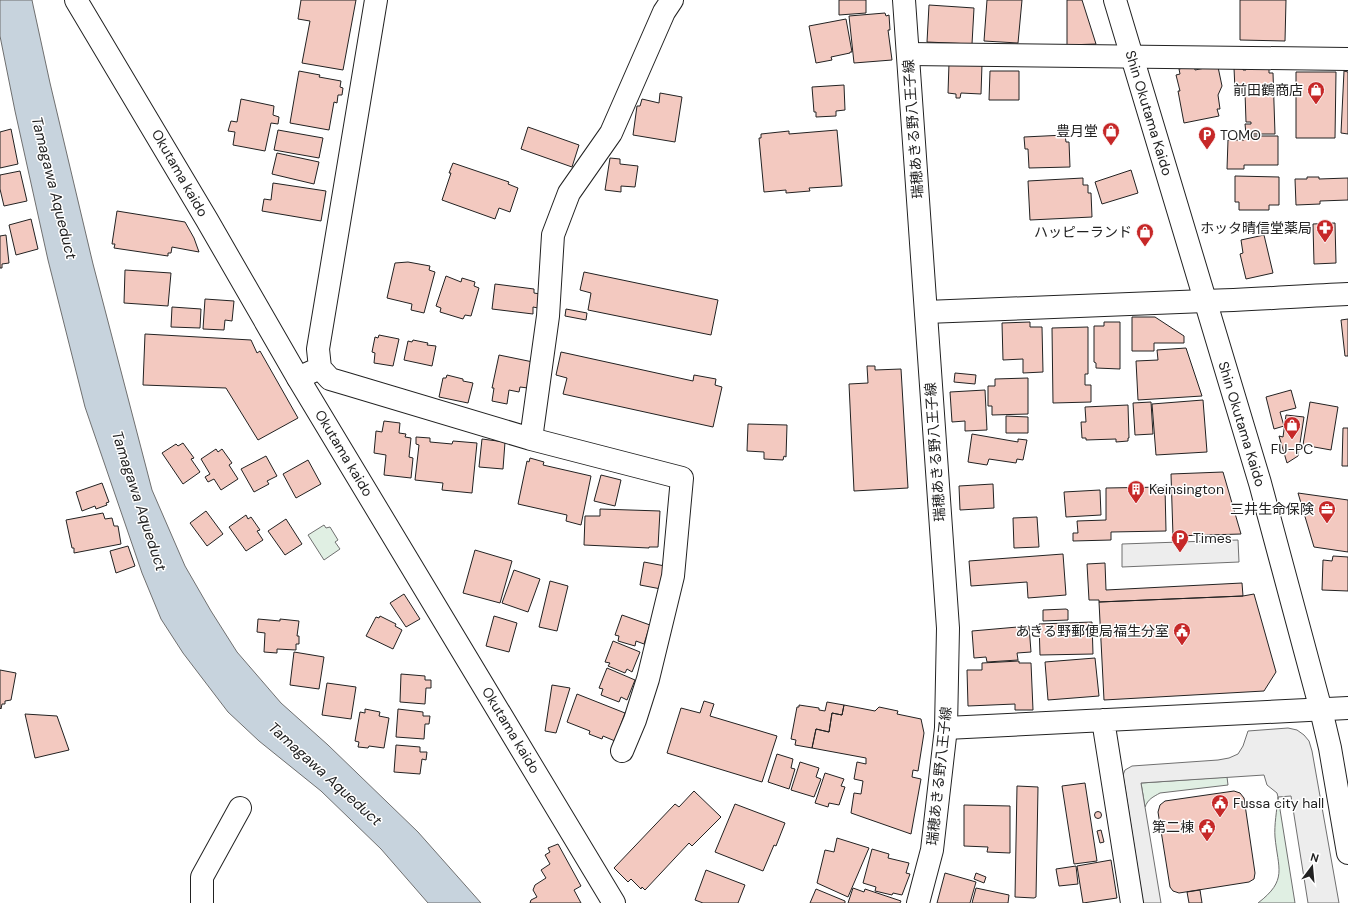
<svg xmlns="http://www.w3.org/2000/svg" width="1348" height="903" font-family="'DM Sans','Noto Sans JP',sans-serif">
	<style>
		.green { fill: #e0efe3; stroke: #6f6f6f }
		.parking { fill: #ededed; stroke: #6f6f6f }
		.water { fill: #c7d3dd; stroke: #6f6f6f }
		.building { fill: #f3c9c0; stroke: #222 }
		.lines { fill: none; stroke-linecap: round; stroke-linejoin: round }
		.minor-casing { stroke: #222; stroke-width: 24 }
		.major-casing { stroke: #222; stroke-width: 24 }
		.minor { stroke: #fff; stroke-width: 22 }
		.major { stroke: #fff; stroke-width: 22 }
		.labels { text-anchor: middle; stroke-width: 3; stroke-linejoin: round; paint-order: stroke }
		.poi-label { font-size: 14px; fill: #222; stroke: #fff; text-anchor: end }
		.street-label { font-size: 14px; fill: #222; stroke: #fff }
		.water-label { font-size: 15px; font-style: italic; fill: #222; stroke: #fff }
	</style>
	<rect width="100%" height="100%" fill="#fff"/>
	<!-- green -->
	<path class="green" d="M324 525 326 528 330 527 338 540 335 542 340 549 324 560 308 535Z
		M1227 777 1228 785 1160 793C1153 797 1148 799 1145 807L1141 783Z
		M1278 797 1295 903H1258C1288 880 1278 869 1275 837 1274 825 1277 810 1278 797Z"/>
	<!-- parking -->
	<path class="parking" d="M1238 540 1239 562 1122 567V544Z
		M1288 728 1297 730 1304 735 1309 741 1312 751 1339 903H1308L1291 796 1278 797 1277 793 1267 785 1264 775 1141 783 1161 903H1143L1123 775 1125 770 1132 766 1218 760 1229 758 1238 754 1243 746 1248 731Z"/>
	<!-- water -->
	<path class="water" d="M0 0H32L33 5 50 83 93 264 152 490 185 566 211 611 237 652 281 703 328 745 418 832 481 903H428L381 849 321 791 259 741 228 712 183 653 161 619 142 573 85 407 48 260 15 111 0 36Z"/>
	<!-- building -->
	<path class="building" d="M301 0H356L343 70 302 63 310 21 298 19Z
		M839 0H866V13L839 15Z
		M987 0H1022L1018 43 984 41Z
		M1067 0H1082L1096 44 1067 45Z
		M1240 0H1286L1285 41 1240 40Z
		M929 5 974 8 972 44 927 42Z
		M885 13 886 16 889 15 890 30H888L892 60 854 63 849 16Z
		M846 19 852 52H850V53L831 57 832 60 816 63 809 26Z
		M949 63 982 64 981 94 961 93 960 98H956V94L948 93Z
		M1194 66 1195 70 1210 67H1218L1222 86 1218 95 1220 109H1217L1219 116 1184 123 1178 91H1180L1176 75 1180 74 1179 69Z
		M1243 67V70H1246V67L1269 69V73H1273L1275 134H1246L1245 124H1251V122H1246L1245 92 1244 90H1235L1234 68Z
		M299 71 320 75 319 77 341 81 340 87 343 88 342 95H338L337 103 334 102 329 130 290 123Z
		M990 71H1019V100H989Z
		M1344 71 1348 72V134L1341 133Z
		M1296 72H1336L1335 138H1296Z
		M844 85 845 110 836 111V116L816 117V112H814L812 87Z
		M660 93 682 97 675 142 633 135 637 106H640L642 99 659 103Z
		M241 99 274 106 273 115 279 117 278 124 271 123 265 151 233 145 235 132 228 131 231 121 237 122Z
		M528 127 579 145 572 167 521 149Z
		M11 129 18 164 0 168V132Z
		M278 130 323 138 319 158 274 150Z
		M837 130 842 186 809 188 810 191 786 193V190L764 192 759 138H761V134L789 131V134Z
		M1065 135 1066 142H1069L1070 167 1029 168 1028 149H1025L1024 137Z
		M1244 136H1278V165H1244V169H1227L1228 140H1244Z
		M277 153 319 162 314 184 272 174Z
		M610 158 620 159V164L638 166 635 187 621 186V192L605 190Z
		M453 163 509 182 508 184 518 188 510 212 499 208 495 219 442 200 451 173H449Z
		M1131 170 1138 193 1102 204 1095 182Z
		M20 171 27 201 4 206 0 189V175Z
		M1235 176 1279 177V205H1269V210H1239V202H1235Z
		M1307 177H1319V179L1348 178V200L1320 201V204L1296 205 1295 179H1307Z
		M1083 178V185H1088V193H1091L1092 217 1030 220 1028 181Z
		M273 183 326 191 321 221 262 211 264 199 271 200Z
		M117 211 185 222 194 238 199 252 172 247 171 253H168V256L114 248 115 244H112Z
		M31 219 38 249 16 255 9 225Z
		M1335 223 1336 263 1314 264 1313 224Z
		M6 235 9 263 2 264V268H0V236Z
		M1264 235 1273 273 1246 279 1240 254 1243 253 1241 240Z
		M408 262 430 266 429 270 435 272 424 313 411 310 412 304 387 298 395 263Z
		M125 270 171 273 168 306 124 303Z
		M584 272 718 300 711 335 588 310 591 293 580 290Z
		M446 276 461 282 462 278 475 282 474 286 479 288 471 316 465 315 463 319 440 312 441 308 436 306Z
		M495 284 534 289V293L540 294 538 308 533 307V314L492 309Z
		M205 299 234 301 232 321 225 320 224 330 203 329Z
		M172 307 201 309 200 328 171 327Z
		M566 309 587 313 586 320 565 316Z
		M1132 317H1155L1184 336V343H1154V351H1132Z
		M1348 319V356H1345L1341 320Z
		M1030 322V327H1042L1043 372 1023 373V359L1003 360 1002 323Z
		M1104 322H1120V369L1096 368V363L1094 362V326H1104Z
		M1088 327V374H1085V385H1091V402L1053 403 1052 328Z
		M145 334 251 340 257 353 260 351 298 418 258 440 226 388 143 385Z
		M379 335 399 339 393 366 374 363 375 353 372 352 375 337 378 338Z
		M413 340 428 343 427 345 436 346 432 366 404 360 408 341 412 342Z
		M1186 348 1202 396 1138 400 1136 361 1158 360 1157 350Z
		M561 352 693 381 694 375 716 379 715 385 722 387 713 427 563 394 567 378 556 375Z
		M499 355 533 362 528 388 520 387 519 392 509 390 507 404 492 401 494 388H492Z
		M867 366H875V370L901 369 908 488 854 491 849 384 868 383Z
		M955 373 976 375 975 384 954 382Z
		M447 375 463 379V381L473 383 468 403 439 397 443 378H446Z
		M1028 378V414L992 415V406H988V386H995V379Z
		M985 390 987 430 965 431V421L952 422 950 392Z
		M1291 390 1296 408 1280 412 1284 426 1274 429 1266 397Z
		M1203 400 1207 452 1156 455 1152 404Z
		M1151 402 1153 434 1135 435 1133 403Z
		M1310 402 1338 407 1331 450 1303 445Z
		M1128 405 1129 438H1128V441L1116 442V439L1086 440V438H1082L1081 422H1086L1085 407Z
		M1286 415 1304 417 1298 456 1287 463 1279 436 1283 437Z
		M1006 416 1028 417V433H1006Z
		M384 421 400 423 399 433 406 434 405 437 411 438 409 457 413 458 411 478 384 475 386 455 374 453 376 431 382 432Z
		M748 424 787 425 786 457 784 456 783 460 764 459V452L747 451Z
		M1343 428H1348V466H1342Z
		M972 434 1018 442V439L1027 440 1023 460 1017 459 1016 463 989 459 987 465 968 462Z
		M416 437 430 438V442L452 444 453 441 477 443 472 493 442 490 443 483 415 480 419 445 416 444Z
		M482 439 505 442 503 469 479 467Z
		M183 443 194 458 191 459 200 472 183 484 162 453 176 444 178 446Z
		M216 449 218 452 222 449 232 463 229 465 238 479 221 490 214 479 208 482 205 477 210 474 201 459Z
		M266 456 277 476 267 481 269 484 254 492 241 469Z
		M530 458 544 462 543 465 591 476 581 525 566 521 567 515 518 504 527 461 529 462Z
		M308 460 321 484 296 498 283 474Z
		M1223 472 1241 534 1173 536 1171 474Z
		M601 475 621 480 615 506 594 501Z
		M102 483 109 502 106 503 107 505 96 509 95 506 82 511 76 492Z
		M993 484 994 508 960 510 959 486Z
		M1165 487 1166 531 1111 532V540L1073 541V533H1078L1077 521 1106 520V488Z
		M1100 490 1101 515 1066 517 1064 492Z
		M1298 493 1348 500V552L1314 547Z
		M600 509 660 511 658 547H649V548L584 545 585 516H600Z
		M206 511 223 534 207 546 190 523Z
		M103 513 105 519 112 518 114 526H118L121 544 74 553V548H72L66 520Z
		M246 515 248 519 251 517 260 530 257 531 263 540 246 551 229 527Z
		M1037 517 1039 547 1014 548 1013 518Z
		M286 519 302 544 285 555 268 531Z
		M128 546 135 566 116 573 110 551Z
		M475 550 512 561 500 603 463 593Z
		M1063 554 1066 595 1028 598 1027 582 971 586 969 561Z
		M1333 556 1348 557V591L1322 590 1323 560 1332 561Z
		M644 562 665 566 661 589 640 585Z
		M1105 563 1106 590 1242 583 1243 596 1099 602V600H1089L1087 564Z
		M514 570 540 579 528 612 502 603Z
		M550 581 568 586 557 631 539 627Z
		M404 594 420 619 406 627 390 603Z
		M1254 594 1276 672 1264 691 1104 700 1099 602 1243 596Z
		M1066 609 1068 610V620L1043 621V610Z
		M622 615 650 625 644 644 636 641 635 646 618 641 619 636 615 635Z
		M380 616 396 624 395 626 402 630 393 649 366 636 376 617 379 618Z
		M494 616 517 623 509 652 486 646Z
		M258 619 280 621V619L299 621 297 636H299V644H296V650L277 649V653L264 652 265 633 257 632Z
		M1092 622 1093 654 1040 655 1039 624Z
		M1029 626 1031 652 1017 653 1018 660 987 662 986 657 974 658 972 631Z
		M613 641 640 652 632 672 627 669 625 673 608 666 610 663 605 662Z
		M294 652 324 657 319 689 290 685Z
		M1095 658 1099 696 1048 700 1045 662Z
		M1019 661V663H1031L1033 710H1015V704L968 706 967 670H982V663Z
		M607 668 635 680 627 700 621 697 619 702 601 695 603 689 599 688Z
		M0 670 16 673 11 700 5 701V704H2L1 709 0 708Z
		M401 674 425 676V680H431V688H426L425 704 400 702Z
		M327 683 356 687 351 719 322 715Z
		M552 685 570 688 556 733 545 731Z
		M577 694 625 713 615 741 603 736 602 739 589 734 590 731 567 722Z
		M704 701 714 704 710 716 777 736 762 782 667 753 681 708 700 713Z
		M827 702 844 705 842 715 832 713 829 732 816 729 812 748 795 745 796 740 791 739 797 707H799V705L819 708V710L825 711Z
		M844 705 875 711 879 707 898 711 897 714 921 719 924 733 918 771 913 770 912 777 921 779 911 834 851 813 854 793 861 794 863 781 854 779 857 762 866 764V758L812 748 816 729 829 732 832 713 842 715Z
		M365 709 380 712 379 716 389 718 384 748 369 746 368 748 358 747 359 742 355 741 360 712 365 713Z
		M398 709 423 712V716H430L429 724H425L424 739 396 737Z
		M25 714 57 716 69 750 35 758Z
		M396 745 420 747V752H427L426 760 422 759 420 774 394 772Z
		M777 754 793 759 791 768 795 769 789 789 768 782Z
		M800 762 819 768 816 777 821 779 814 797 791 790Z
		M825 773 844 779 841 786 845 787 839 805 829 803 828 807 815 803Z
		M1085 783 1097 861 1074 864 1062 786Z
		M1017 786 1038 787 1036 897 1034 898 1015 897Z
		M694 791 721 817 692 846 689 843 645 890 642 887 641 889 631 879 628 882 614 868 675 804 679 807Z
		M1234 791 1240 793 1244 798 1255 873 1254 879 1249 882 1179 893 1173 891 1170 887 1158 812 1160 805 1165 801Z
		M735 804 785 823 776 846 774 845 763 871 715 852Z
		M964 805 1010 806V853L987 852 988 847 964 846Z
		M1094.5 815a3.5 3.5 0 1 1 7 0a3.5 3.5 0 1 1-7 0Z
		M1101 830 1104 842 1100 843 1097 831Z
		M837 838 869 848 848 897 817 883 825 850 834 852Z
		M558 844 581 886 574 890 581 903H530L531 900 537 897 533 890 535 885 546 878 541 870 550 864 545 855 550 852 548 848Z
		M872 849 889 854 888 858 909 863 906 873 910 874 902 895 893 893 892 895 875 891 876 887 863 883Z
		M1111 860 1117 898 1083 903 1077 866Z
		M1076 866 1078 884 1059 886 1056 869Z
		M706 870 745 885 738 903H703L695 900Z
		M945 873 976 882 970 903H937Z
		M976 873 986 877 984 883 974 879Z
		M853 888 864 892 865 889 901 901 900 903H848Z
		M976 888 1009 895 1008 903H972Z
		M816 889 845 901V903H810Z
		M1200 890 1202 903H1189L1187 892Z"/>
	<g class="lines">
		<!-- minor casing -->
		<g class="minor-casing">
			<path id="minor" d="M908 54 1348 59
				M926 312 1205 301C1252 300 1300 296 1348 294
				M320 368 318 349 376 0
				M298 378 320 368 330 379 347 384 531 439 682 478 673 576 648 679 635 720 622 751
				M531 439 548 316 553 235 569 193 611 133 664 12 672 0
				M1103 720 1132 903
				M946 728 1348 708
				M202 903V877L240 808"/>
		</g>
		<!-- major casing -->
		<g class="major-casing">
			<path id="major" d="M76 0 207 220 298 378 614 903
				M904 0 948 628 946 728 932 850 918 903
				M1115 0 1260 483 1321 710 1330 748 1348 853"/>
		</g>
		<!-- minor -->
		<use href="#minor" class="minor"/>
		<!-- major -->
		<use href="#major" class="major"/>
	</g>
	<!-- icons -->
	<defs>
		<g id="shop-pin" transform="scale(0.9)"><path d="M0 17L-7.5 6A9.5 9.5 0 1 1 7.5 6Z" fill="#c62828" stroke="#fff"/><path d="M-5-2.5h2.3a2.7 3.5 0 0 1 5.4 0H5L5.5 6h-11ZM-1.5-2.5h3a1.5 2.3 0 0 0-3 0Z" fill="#fff"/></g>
		<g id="parking-pin" transform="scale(0.9)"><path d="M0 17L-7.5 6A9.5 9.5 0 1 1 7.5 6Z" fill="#c62828" stroke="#fff"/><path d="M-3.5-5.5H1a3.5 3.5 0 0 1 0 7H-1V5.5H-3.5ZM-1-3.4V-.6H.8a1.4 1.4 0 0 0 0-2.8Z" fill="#fff"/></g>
		<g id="pharmacy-pin" transform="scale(0.9)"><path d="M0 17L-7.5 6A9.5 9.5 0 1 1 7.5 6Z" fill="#c62828" stroke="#fff"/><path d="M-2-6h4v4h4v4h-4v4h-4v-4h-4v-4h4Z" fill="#fff"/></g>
		<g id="building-pin" transform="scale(0.9)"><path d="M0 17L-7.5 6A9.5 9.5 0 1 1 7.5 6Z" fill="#c62828" stroke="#fff"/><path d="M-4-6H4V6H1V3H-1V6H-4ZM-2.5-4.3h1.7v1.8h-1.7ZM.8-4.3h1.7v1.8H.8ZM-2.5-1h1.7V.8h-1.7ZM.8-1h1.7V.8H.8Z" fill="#fff"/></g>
		<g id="office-pin" transform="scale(0.9)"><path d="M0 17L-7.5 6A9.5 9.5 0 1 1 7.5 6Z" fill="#c62828" stroke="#fff"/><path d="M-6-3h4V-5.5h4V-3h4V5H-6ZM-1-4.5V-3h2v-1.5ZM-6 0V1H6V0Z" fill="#fff"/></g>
		<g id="civic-pin" transform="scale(0.9)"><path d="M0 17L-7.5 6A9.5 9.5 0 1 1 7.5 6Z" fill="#c62828" stroke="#fff"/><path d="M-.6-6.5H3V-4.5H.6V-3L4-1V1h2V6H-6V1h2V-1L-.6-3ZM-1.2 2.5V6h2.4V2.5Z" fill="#fff"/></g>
	</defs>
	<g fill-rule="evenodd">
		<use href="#shop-pin" x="1316" y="90"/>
		<use href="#shop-pin" x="1111" y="131"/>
		<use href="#parking-pin" x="1207" y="135"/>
		<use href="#pharmacy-pin" x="1325" y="228"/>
		<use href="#shop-pin" x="1145" y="232"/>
		<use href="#shop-pin" x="1292" y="425"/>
		<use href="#building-pin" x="1136" y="489"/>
		<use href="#office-pin" x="1327" y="509"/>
		<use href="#parking-pin" x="1180" y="538"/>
		<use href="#civic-pin" x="1182" y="631"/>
		<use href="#civic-pin" x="1220" y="803"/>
		<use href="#civic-pin" x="1207" y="827"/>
	</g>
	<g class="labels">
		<!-- poi labels -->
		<g class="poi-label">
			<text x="1303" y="95">前田鶴商店</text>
			<text x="1098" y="136">豊月堂</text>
			<text x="1220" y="140" text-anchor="start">TOMO</text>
			<text x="1312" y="233">ホッタ晴信堂薬局</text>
			<text x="1132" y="237">ハッピーランド</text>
			<text x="1292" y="454" text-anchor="middle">FU-PC</text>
			<text x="1149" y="494" text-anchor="start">Keinsington</text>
			<text x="1314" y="514">三井生命保険</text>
			<text x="1193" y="543" text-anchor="start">Times</text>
			<text x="1169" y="636">あきる野郵便局福生分室</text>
			<text x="1233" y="808" text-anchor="start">Fussa city hall</text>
			<text x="1194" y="832">第二棟</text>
		</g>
		<!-- street labels -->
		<g class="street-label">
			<text transform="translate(1149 113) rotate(73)" y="5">Shin Okutama Kaido</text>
			<text transform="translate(913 129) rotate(-94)" y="5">瑞穂あきる野八王子線</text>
			<text transform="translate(180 173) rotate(60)" y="5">Okutama kaido</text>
			<text transform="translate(1242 424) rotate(73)" y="5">Shin Okutama Kaido</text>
			<text transform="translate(935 452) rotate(-94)" y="5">瑞穂あきる野八王子線</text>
			<text transform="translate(344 453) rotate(59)" y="5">Okutama kaido</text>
			<text transform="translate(511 730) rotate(59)" y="5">Okutama kaido</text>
			<text transform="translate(939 776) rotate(-84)" y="5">瑞穂あきる野八王子線</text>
		</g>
		<!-- water labels -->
		<g class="water-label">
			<text transform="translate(54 188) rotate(76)" y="5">Tamagawa Aqueduct</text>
			<text transform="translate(139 501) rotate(72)" y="5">Tamagawa Aqueduct</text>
			<text transform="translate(325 774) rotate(42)" y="5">Tamagawa Aqueduct</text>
		</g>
	</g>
	<!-- north arrow -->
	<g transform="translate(1312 867) rotate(16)" stroke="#ffffff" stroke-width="3" paint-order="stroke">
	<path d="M0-3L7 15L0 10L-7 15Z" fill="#222222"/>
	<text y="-6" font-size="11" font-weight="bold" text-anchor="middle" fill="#222222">N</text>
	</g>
</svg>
